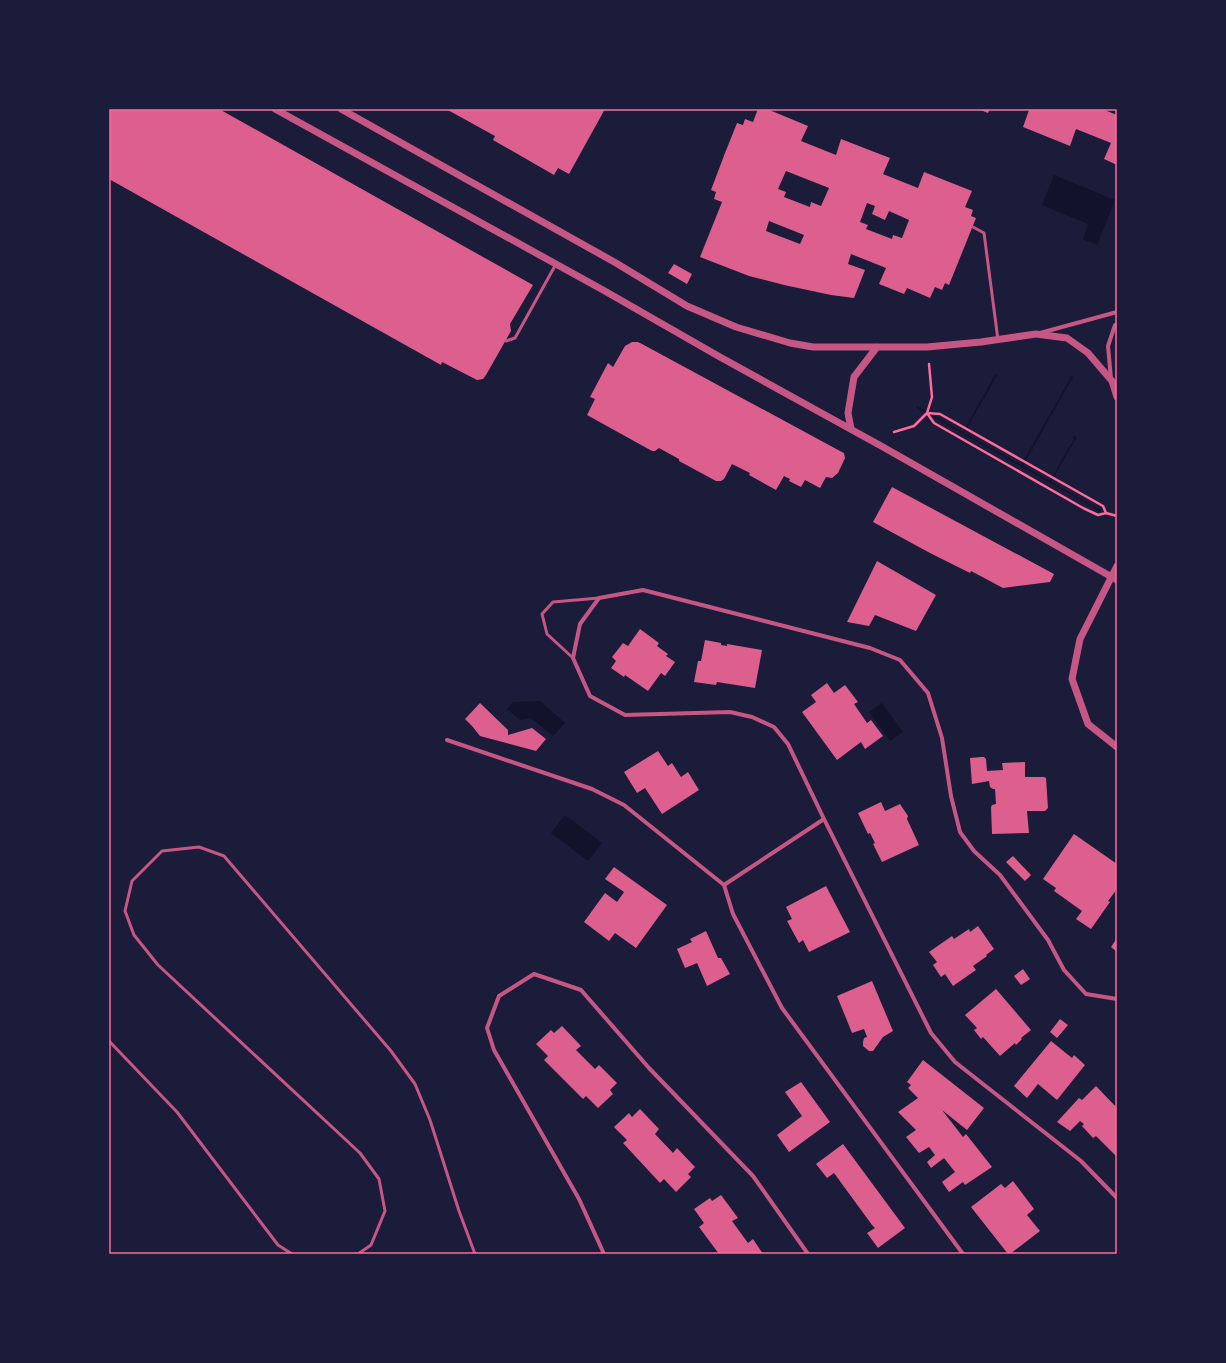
<svg xmlns="http://www.w3.org/2000/svg" width="1226" height="1363" font-family="Signika,sans-serif">
	<style>
		.water { fill: #12122b }
		.building { fill: #dd5f8e; fill-rule: evenodd }
		.lines { fill: none; stroke-linecap: round; stroke-linejoin: round }
		.path { stroke: #ff6b9d; stroke-width: 2.5 }
		.service { stroke: #c65784; stroke-width: 3 }
		.minor { stroke: #c65784; stroke-width: 4 }
		.tertiary { stroke: #c65784; stroke-width: 7 }
		.neatline { fill: none; stroke: #ff6b9d; stroke-width: 1.5 }
	</style>
	<rect width="100%" height="100%" fill="#1b1b3a"/>
	<!-- water -->
	<path class="water" d="M1054 175 1115 200 1097 245 1083 239 1088 224 1042 205Z
		M996 373 998 376 996 377 964 433 1021 465 1070 379 1069 377 1072 376 1073 379 1071 380 1023 466 1050 481 1074 439 1073 437 1075 436 1077 439 1075 440 1051 482 1098 509 1101 508V511L1098 512V510L916 407 917 406 963 432Z
		M540 701 565 723 553 736 531 718 520 720 507 709 513 702Z
		M882 703 903 732 890 741 869 712Z
		M565 815 602 843 588 861 551 833Z"/>
	<!-- building -->
	<path class="building" d="M109 109H219L533 285 510 324 511 331 486 375 483 379 477 380 442 362 441 365 109 179Z
		M446 109H605L569 174 558 168 554 175 493 140 495 136Z
		M758 109H767L808 126 801 141 836 155 841 139 890 158 883 174 918 188 924 172 972 191 965 207 973 210 971 216 976 218 949 285 945 283 942 290 935 287 930 298 907 288 904 294 879 284 886 268 851 254 848 264 865 270 854 298 831 295 784 285 749 276 700 257 722 202 714 199 716 192 711 190 725 153 737 123 743 125 745 119 753 122ZM786 171 829 188 821 206 811 202 810 207 784 197 786 192 778 189ZM867 203 875 206 872 214 885 220 889 211 909 220 902 238 893 235 892 239 866 229 868 225 860 222ZM769 221 804 235 800 244 766 231Z
		M978 109H990L988 113Z
		M1026 109H1102L1117 115V165L1104 159 1111 143 1076 129 1070 146 1023 127 1029 110Z
		M674 264 692 274 687 284 668 273Z
		M632 342H638L642 344 840 451 844 453 845 458 838 473 832 478 826 477 820 488 805 480 801 487 789 481 790 479 784 476 776 490 749 475 750 473 732 464 724 479 721 481H716L679 461V459L659 448 655 451H652L587 415 595 399 590 397 608 363 613 367 625 346Z
		M892 487 1054 574 1050 582 1003 588 971 571 970 573 930 553 873 522Z
		M877 561 936 595 916 631 875 615 869 626 847 622Z
		M640 629 659 643 657 646 668 654 666 656 675 662 665 676 661 673 648 691 625 675 624 677 611 668 616 661 612 657 623 643 628 646Z
		M705 640 721 643V645L727 646V644L762 650 755 688 717 682 716 685 694 682 698 661H701Z
		M827 683 834 693 845 685 858 702 854 704 867 723 871 720 883 736 865 749 861 742 837 760 802 712 816 702 811 695Z
		M480 703 508 730V735L532 728 546 739 536 751 480 736 472 726 465 719Z
		M658 751 668 766 672 763 681 777 688 772 699 790 662 814 645 788 637 793 624 772Z
		M981 757H984L986 759 987 771 1003 770 1002 763 1025 762V777H1044L1046 778 1048 808 1045 811H1027L1029 833 992 834 991 807 992 805 996 804 995 789H993L990 787 989 781 972 784 970 758Z
		M881 802 885 811 900 804 908 816 907 819 919 845 882 862 873 844 875 843 870 833 868 834 858 813Z
		M1074 834 1117 864V889L1108 901 1110 902 1091 929 1076 919 1082 911 1054 891 1056 888 1043 879Z
		M1013 856 1031 875 1025 881 1006 862Z
		M614 867 667 905 636 948 615 933 609 941 584 922 605 893 617 902 624 892 605 879Z
		M826 886 850 932 809 952 803 940 799 943 787 921 792 919 786 907Z
		M978 926 994 949 986 955 987 956 973 966 976 970 953 986 945 974 941 977 933 965 937 962 929 952 952 936 954 939 969 929 970 932Z
		M706 931 718 958H721L730 974 707 986 697 963 685 968 677 949 692 942 690 939Z
		M1117 938V952L1111 947Z
		M1023 969 1030 979 1021 985 1014 976Z
		M872 981 893 1031 883 1037 873 1051H869L863 1046V1042L864 1038 867 1037 864 1029 852 1033 837 996Z
		M996 989 1031 1030 1021 1038 1022 1039 1016 1045 1015 1043 1000 1056 983 1037 981 1039 974 1030 977 1028 965 1015Z
		M1060 1019 1068 1025 1057 1038 1050 1032Z
		M562 1026 581 1046 576 1050 595 1069 599 1065 617 1083 610 1090 613 1094 598 1108 586 1096 583 1099 544 1060 548 1056 536 1044 551 1030 554 1033Z
		M1051 1041 1072 1058 1074 1055 1085 1065 1057 1100 1038 1084 1027 1098 1014 1086Z
		M923 1060 984 1108 967 1130 942 1110 963 1137 966 1134 992 1167 965 1185 963 1182 949 1192 942 1182 955 1172 944 1158 931 1168 927 1162 935 1155 929 1147 919 1153 906 1137 916 1130 898 1112 918 1098 908 1088 911 1085 907 1082Z
		M801 1082 830 1122 789 1152 777 1135 802 1116 785 1092Z
		M1096 1086 1117 1108V1157L1096 1136 1093 1138 1082 1126 1084 1124 1080 1121 1070 1131 1057 1122 1079 1098 1082 1100Z
		M640 1109 659 1129 655 1134 673 1153 677 1148 695 1167 688 1174 691 1177 676 1192 664 1179 660 1183 623 1143 627 1140 614 1127 629 1113 632 1117Z
		M843 1144 905 1228 878 1248 867 1233 875 1228 872 1225 834 1173 827 1178 816 1164Z
		M1013 1181 1034 1209 1027 1215 1040 1231 1010 1254H1008L971 1207 1001 1184 1005 1188Z
		M721 1195 738 1218 732 1221 748 1243 753 1239 763 1254H719L699 1227 704 1223 694 1209 710 1198 712 1201Z"/>
	<g class="lines">
		<!-- path -->
		<path class="path" d="M927 413 940 414 1103 506 1106 513 1098 515 1083 508 934 423Z
			M894 432 914 426 927 413 932 397 929 364
			M1106 513 1117 516"/>
		<!-- service -->
		<path class="service" d="M973 227 984 233 998 340
			M506 341 515 338 556 264
			M573 658 547 634 542 614 553 602 599 598
			M109 1041 177 1112 278 1245 292 1254
			M358 1254 371 1245 385 1211 379 1179 360 1153 158 965 134 935 125 911 132 881 162 851 199 847 224 856 391 1051 415 1084 430 1120 459 1211 475 1254"/>
		<!-- minor -->
		<path class="minor" d="M1040 333 1117 312
			M1111 379 1108 346 1115 325 1117 324
			M447 740 592 789 624 805 724 885 824 819
			M724 885 733 914 782 1008 963 1254
			M1117 999 1086 994 1064 970 1048 940 1000 875 974 851 960 832 951 796 942 738 928 693 900 660 870 648 643 590 599 598 580 624 573 658 590 696 625 715 730 712 752 717 774 727 788 744 824 819 931 1033 955 1062 1081 1161 1117 1198
			M604 1254 579 1199 494 1050 487 1028 499 996 534 974 581 990 649 1068 753 1176 808 1254"/>
		<!-- tertiary -->
		<path class="tertiary" d="M275 109 603 290 720 357 883 447 1117 580
			M341 109 616 263 687 306 736 327 790 343 813 347H927L981 342 1036 334 1067 338 1088 353 1112 381 1117 397
			M851 429 848 413 854 377 877 347
			M1117 566 1080 639 1072 679 1088 724 1117 747"/>
	</g>
	<!-- border -->
	<rect width="1226" height="1363" fill="none" stroke="#1b1b3a" stroke-width="220"/>
	<rect x="110" y="110" width="1006" height="1143" class="neatline"/>
</svg>
